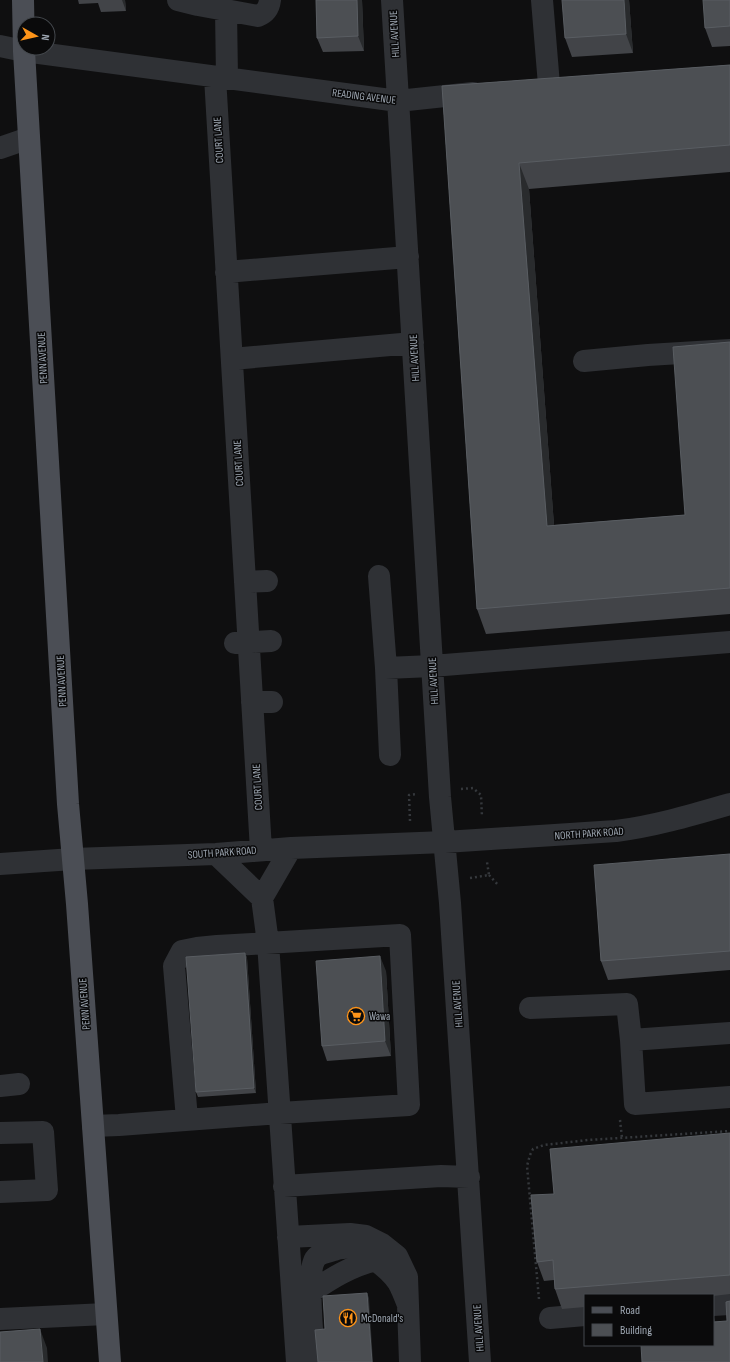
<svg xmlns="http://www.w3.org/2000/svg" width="730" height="1362" font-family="'Sofia Sans Condensed',sans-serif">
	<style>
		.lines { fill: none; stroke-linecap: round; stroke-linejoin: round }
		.path { stroke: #35383c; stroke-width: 2.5; stroke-dasharray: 2 3; stroke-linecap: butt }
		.minor { stroke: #2f3135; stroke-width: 22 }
		.major { stroke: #4b4e55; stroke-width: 22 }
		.wall { fill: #424448 }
		.shaded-wall { fill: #292b2d }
		.building { fill: #4c4f53; stroke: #595d62 }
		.labels { text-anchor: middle; stroke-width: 3; stroke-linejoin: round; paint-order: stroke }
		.street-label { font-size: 11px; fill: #9ea7b2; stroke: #0a0a0b }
		.poi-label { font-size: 11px; fill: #9ea7b2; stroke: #0a0a0b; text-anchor: start }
	</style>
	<rect width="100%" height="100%" fill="#0f0f10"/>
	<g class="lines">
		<!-- path -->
		<path class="path" d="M461 789 473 788 481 795 482 817
			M410 821 409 795 418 794
			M489 875 499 886
			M470 878 489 875 487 862
			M620 1120 622 1138
			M539 1299 527 1166 530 1155 533 1149 544 1145 588 1140 730 1131"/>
		<!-- minor -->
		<path class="minor" d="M178 0 198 5 258 16C266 13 269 8 270 0
			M392 0 440 797 450 903 480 1362
			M542 0 549 85
			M226 10 227 78
			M0 46 24 51 398 101 473 93
			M215 77 261 850
			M0 148 29 138
			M226 272 408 257
			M232 359 413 343
			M584 361 648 355 730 350
			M379 576 386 668 390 755
			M245 582 267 581
			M235 643 271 641
			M386 668 432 666 730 642
			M252 702H272
			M291 848 262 898 268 943 297 1362
			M216 854 262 898
			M0 864 73 859 216 854 291 848 445 842 616 831C655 826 692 815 730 804
			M530 1008 627 1004 631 1040 730 1033
			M631 1040 635 1104 730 1097
			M0 1086 19 1084
			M93 1126 119 1125 280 1113 409 1105 400 935 217 946 197 948 182 951 174 966 187 1119
			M0 1133 43 1132 47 1190 0 1192
			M284 1186 441 1176 469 1177
			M288 1237 350 1234 366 1236 382 1244 397 1256 407 1277 410 1362
			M311 1292C332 1278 351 1266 376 1260
			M713 1305 730 1304
			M550 1318 585 1315
			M0 1319 106 1314
			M315 1362C313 1343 306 1273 315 1259 319 1253 327 1252 334 1250 337 1249 340 1248 343 1248 361 1246 388 1268 398 1282 402 1289 405 1297 408 1305"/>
		<!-- major -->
		<path class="major" d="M23 0 24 51 68 804 77 904 110 1362"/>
	</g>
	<!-- wall -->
	<path class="wall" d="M78 0H125L126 11 101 12 98 3 79 4Z
		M316 0H362L364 51 323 52 317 38Z
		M629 0 633 53 572 57 565 38Z
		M730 0V46L712 47 705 28Z
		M730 65V172L529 189 554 525 685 515 730 342V614L486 634 477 609 442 86Z
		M730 854V970L608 980 601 961Z
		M245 953 247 958 256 1093 198 1097 196 1092Z
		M386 971 391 1056 327 1061 322 1046Z
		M730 1133V1294L713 1296V1295H585V1307L562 1309 555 1289 554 1280 544 1281 537 1262 554 1194Z"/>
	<!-- shaded-wall -->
	<path class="shaded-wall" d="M122 0H125L126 11Z
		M357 0H362L364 51 358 36Z
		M624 0H629L633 53 626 34Z
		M519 163 529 189 556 552 547 526Z
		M245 953 247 958 256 1093 254 1088Z
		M380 956 386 971 391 1056 385 1041Z
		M367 1293 369 1298 373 1362H372Z
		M713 1315 718 1329 713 1326Z
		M40 1329 47 1348 48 1362H43Z"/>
	<!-- building -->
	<path class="building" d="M316 0H357L358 36 317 38Z
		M562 0H624L626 34 565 38Z
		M703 0H730V26L705 28Z
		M730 65V145L519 163 547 526 685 515 673 347 730 342V588L477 609 442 86Z
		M730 854V951L601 961 594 865Z
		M245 953 254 1088 196 1092 186 957Z
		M380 956 385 1041 322 1046 316 961Z
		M730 1133V1275L555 1289 553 1260 537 1262 531 1195 554 1194 550 1149Z
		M367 1293 372 1362H318L315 1330 325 1329 323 1296Z
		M730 1301V1362H642L641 1345H713V1322L727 1321 726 1302Z
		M40 1329 43 1362H0V1332Z"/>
	<!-- icons -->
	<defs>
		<g id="supermarket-ring" transform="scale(0.9)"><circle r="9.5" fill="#0a0a0b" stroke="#fe9419" stroke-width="1.5"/><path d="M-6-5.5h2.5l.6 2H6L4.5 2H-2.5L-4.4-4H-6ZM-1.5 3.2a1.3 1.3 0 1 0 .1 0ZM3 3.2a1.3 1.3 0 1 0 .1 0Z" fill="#fe9419"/></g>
		<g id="restaurant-ring" transform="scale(0.9)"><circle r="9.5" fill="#0a0a0b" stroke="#fe9419" stroke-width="1.5"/><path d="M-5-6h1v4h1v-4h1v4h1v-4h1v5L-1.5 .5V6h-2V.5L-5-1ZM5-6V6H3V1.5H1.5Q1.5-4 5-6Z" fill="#fe9419"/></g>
	</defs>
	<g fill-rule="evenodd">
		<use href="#supermarket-ring" x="356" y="1016"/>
		<use href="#restaurant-ring" x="348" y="1318"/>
	</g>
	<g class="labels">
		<!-- street labels -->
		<g class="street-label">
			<text transform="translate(394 34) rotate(-93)" y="4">HILL AVENUE</text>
			<text transform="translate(364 96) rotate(7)" y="4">READING AVENUE</text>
			<text transform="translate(218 140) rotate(-93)" y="4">COURT LANE</text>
			<text transform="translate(42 358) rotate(-93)" y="4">PENN AVENUE</text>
			<text transform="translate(414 358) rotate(-93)" y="4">HILL AVENUE</text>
			<text transform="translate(238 463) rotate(-93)" y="4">COURT LANE</text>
			<text transform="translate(61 681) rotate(-93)" y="4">PENN AVENUE</text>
			<text transform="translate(433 681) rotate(-93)" y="4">HILL AVENUE</text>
			<text transform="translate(257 787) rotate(-93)" y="4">COURT LANE</text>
			<text transform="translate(589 833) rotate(-4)" y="4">NORTH PARK ROAD</text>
			<text transform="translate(222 852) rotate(-4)" y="4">SOUTH PARK ROAD</text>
			<text transform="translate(84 1004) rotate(-94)" y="4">PENN AVENUE</text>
			<text transform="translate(457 1004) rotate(-94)" y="4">HILL AVENUE</text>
			<text transform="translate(478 1328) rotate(-94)" y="4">HILL AVENUE</text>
		</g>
		<!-- poi labels -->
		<g class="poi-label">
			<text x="369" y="1020">Wawa</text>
			<text x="361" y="1322">McDonald's</text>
		</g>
	</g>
	<!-- legend -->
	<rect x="584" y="1294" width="130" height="52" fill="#0a0a0b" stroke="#45494e"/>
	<rect x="592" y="1307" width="20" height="6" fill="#4b4e55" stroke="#45494e"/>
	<text x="620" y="1314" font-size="12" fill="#9ea7b2">Road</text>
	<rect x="592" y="1324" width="20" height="12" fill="#4c4f53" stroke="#45494e"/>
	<text x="620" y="1334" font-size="12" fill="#9ea7b2">Building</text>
	<!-- north arrow -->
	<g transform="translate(36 36) rotate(98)"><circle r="19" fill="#0a0a0b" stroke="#45494e"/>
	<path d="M0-3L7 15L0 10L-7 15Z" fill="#fe9419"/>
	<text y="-6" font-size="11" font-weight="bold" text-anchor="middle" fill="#9ea7b2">N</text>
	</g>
</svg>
